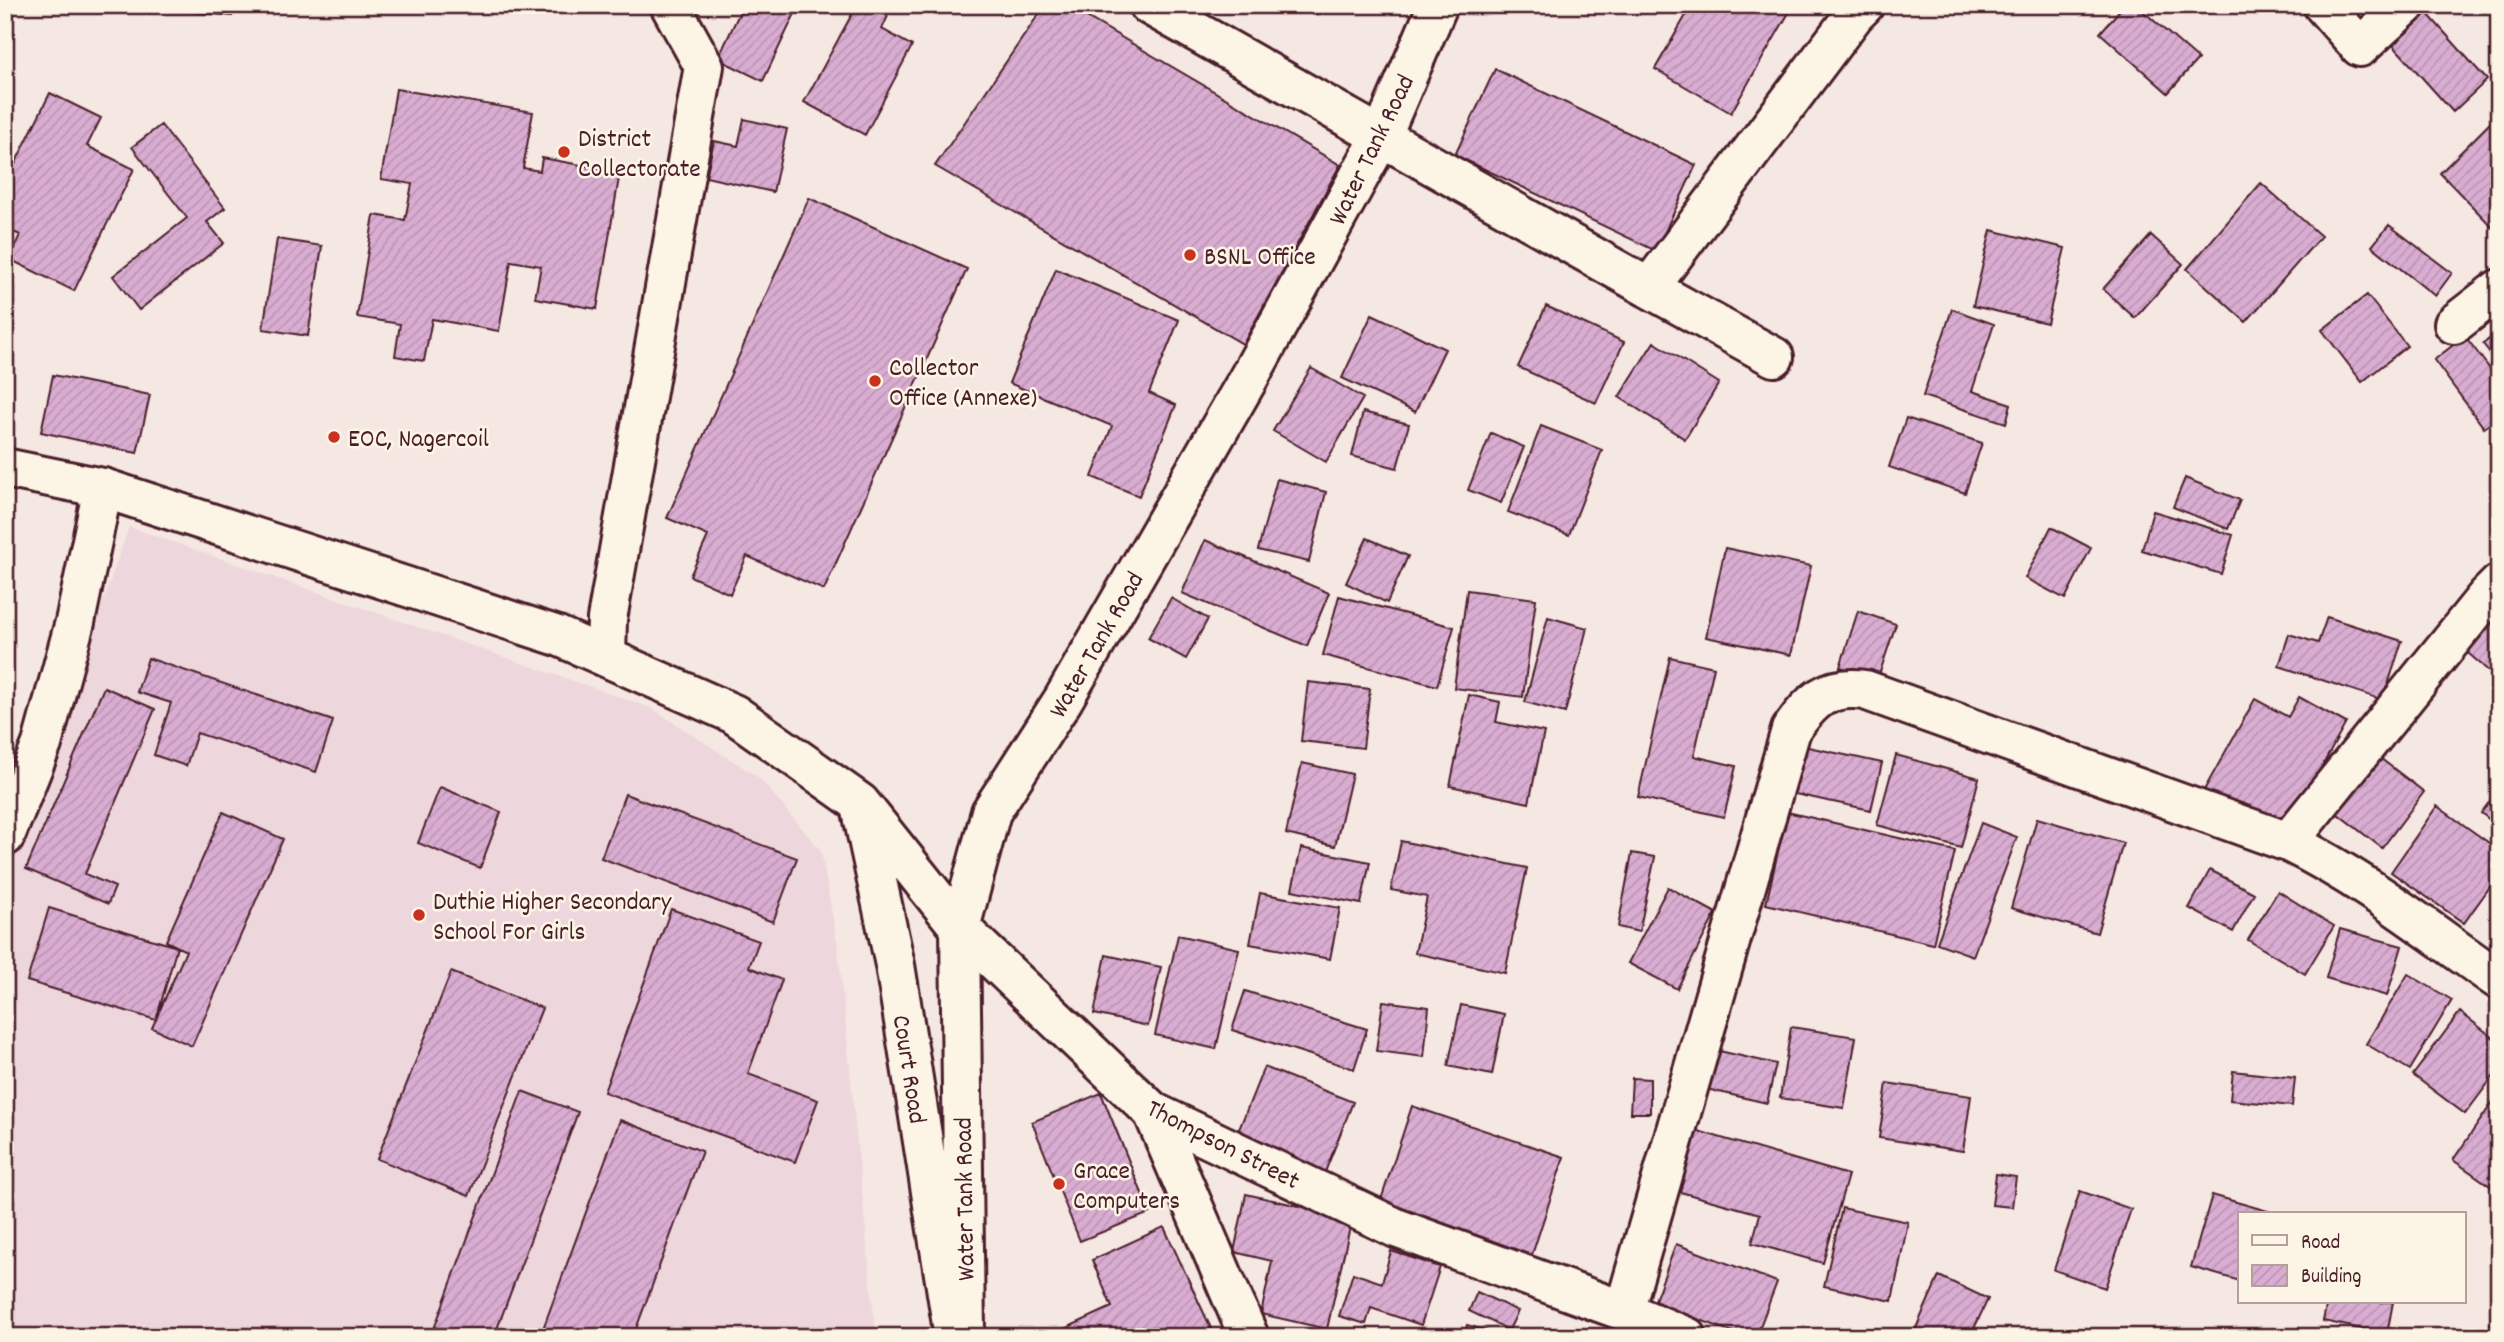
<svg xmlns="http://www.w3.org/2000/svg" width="2504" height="1342" font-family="Dekko,sans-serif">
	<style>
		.built { fill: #edd6dc }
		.building { fill: url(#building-hatch); stroke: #4a1f2b; stroke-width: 2 }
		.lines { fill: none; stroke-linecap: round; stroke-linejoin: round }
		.minor-casing { stroke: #4a1f2b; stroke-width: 44 }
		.tertiary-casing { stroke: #4a1f2b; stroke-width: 44 }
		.secondary-casing { stroke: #4a1f2b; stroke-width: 44 }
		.minor { stroke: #fcf5e5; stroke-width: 38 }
		.tertiary { stroke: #fcf5e5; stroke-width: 38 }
		.secondary { stroke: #fcf5e5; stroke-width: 38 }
		.poi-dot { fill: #c8321e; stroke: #fcf5e5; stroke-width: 2.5 }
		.labels { text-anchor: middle; stroke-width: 5; stroke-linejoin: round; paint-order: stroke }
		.poi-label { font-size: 26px; fill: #4a1f2b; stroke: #fcf5e5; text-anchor: start }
		.street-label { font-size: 26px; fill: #4a1f2b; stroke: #fcf5e5 }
	</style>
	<defs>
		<pattern id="building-hatch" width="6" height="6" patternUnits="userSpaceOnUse" patternTransform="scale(1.75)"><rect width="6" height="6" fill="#d9add1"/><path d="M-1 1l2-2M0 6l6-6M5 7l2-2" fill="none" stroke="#bc94b4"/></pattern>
	</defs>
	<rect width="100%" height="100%" fill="#f5e7e1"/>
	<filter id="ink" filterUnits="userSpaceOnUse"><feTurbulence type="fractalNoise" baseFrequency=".0143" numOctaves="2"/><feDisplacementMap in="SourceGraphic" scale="14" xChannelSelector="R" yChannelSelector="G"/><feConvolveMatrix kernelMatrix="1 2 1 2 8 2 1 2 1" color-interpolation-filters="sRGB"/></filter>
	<g filter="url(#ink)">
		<!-- built -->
		<path class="built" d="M129 527 651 708 759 778 821 851 838 948 876 1337H5V883Z"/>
		<!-- building -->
		<path class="building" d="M124 5H234L232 16Z
			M743 5H799L763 81 718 59Z
			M857 5H868L888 16 882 29 912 46 865 135 804 102Z
			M1045 5H1066L1340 165 1243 344 935 166Z
			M1286 5H1322L1319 15Z
			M1692 5H1784L1791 9 1731 113 1655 69Z
			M2124 5H2136L2198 59 2168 93 2100 33Z
			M2427 13 2487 80 2453 112 2392 44Z
			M1495 69 1696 165 1656 251 1455 155Z
			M396 89 533 112 523 168 540 171 542 158 620 172 597 309 535 298 541 266 511 261 499 331 432 319 424 361 395 356 400 324 357 317 374 215 405 220 412 184 381 179Z
			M50 93 101 118 87 146 134 169 74 291 9 259 20 235 5 228V184Z
			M744 119 787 129 773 192 706 177 714 141 738 146Z
			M2493 120 2499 126V234L2440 173Z
			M161 125 225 208 207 222 224 243 139 310 113 276 187 218 132 147Z
			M2261 183 2321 236 2246 322 2187 269Z
			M809 198 967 269 824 590 747 556 730 594 690 576 708 536 667 518Z
			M2389 225 2452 273 2435 296 2372 246Z
			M1991 230 2065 248 2047 323 1973 306Z
			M2151 235 2183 264 2135 318 2103 289Z
			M277 239 322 246 308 336 263 329Z
			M1056 269 1179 320 1149 393 1176 405 1139 496 1092 477 1112 426 1009 383Z
			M2367 295 2407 346 2362 382 2322 330Z
			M1546 306 1624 342 1596 403 1518 367Z
			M1952 309 1994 324 1972 391 2011 404 2006 423 1923 396Z
			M1372 314 1445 349 1415 412 1342 378Z
			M2499 331V364L2483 344Z
			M2465 336 2499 381V417L2484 428 2434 360Z
			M1654 342 1719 383 1685 439 1619 397Z
			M1311 368 1363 398 1326 462 1273 431Z
			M53 375 150 395 137 453 41 432Z
			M1363 412 1409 424 1397 468 1352 456Z
			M1906 418 1982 443 1965 493 1889 467Z
			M1541 426 1602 450 1569 535 1508 512Z
			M1491 433 1524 447 1501 503 1468 490Z
			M2499 444V460L2491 453Z
			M2185 478 2240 500 2228 529 2173 507Z
			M1277 479 1326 492 1309 562 1258 550Z
			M2153 511 2233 535 2221 574 2142 550Z
			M2051 527 2091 548 2065 599 2025 578Z
			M1367 538 1408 556 1387 603 1346 583Z
			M1205 540 1329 593 1307 646 1182 593Z
			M1725 548 1811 566 1791 655 1706 637Z
			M1467 590 1536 599 1523 697 1454 688Z
			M1339 596 1454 627 1437 686 1323 655Z
			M1171 598 1208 619 1186 659 1148 638Z
			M2499 605V680L2461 647Z
			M1858 611 1896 624 1878 678 1840 667Z
			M1548 617 1587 628 1565 713 1525 702Z
			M2327 617 2402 641 2383 700 2279 666 2289 634 2318 643Z
			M1670 657 1714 667 1694 756 1736 766 1724 817 1638 797Z
			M148 658 333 721 316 772 197 733 186 766 154 755 171 703 137 692Z
			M1308 682 1370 689 1363 748 1301 741Z
			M104 687 155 709 85 874 115 887 108 904 26 869Z
			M1469 695 1500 702 1496 722 1544 732 1529 803 1450 786Z
			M2299 697 2346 723 2284 835 2204 790 2255 699 2288 717Z
			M1799 745 1882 763 1871 810 1790 793Z
			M1896 755 1979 778 1961 848 1877 825Z
			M2376 755 2424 792 2382 848 2334 811Z
			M1302 763 1352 774 1335 846 1286 834Z
			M440 787 501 812 480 868 418 843Z
			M2499 789V827L2481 813Z
			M625 794 797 858 773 922 601 858Z
			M2437 806 2499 850V874L2464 923 2391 872Z
			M223 812 283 839 192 1046 152 1028 186 951 166 941Z
			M1787 812 1955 851 1933 944 1766 904Z
			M2037 818 2123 843 2097 933 2011 908Z
			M1981 823 2017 837 1973 956 1937 943Z
			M1401 841 1527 868 1505 973 1415 953 1427 897 1391 890Z
			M1301 848 1370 862 1361 904 1292 890Z
			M1632 853 1655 857 1639 932 1618 927Z
			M2210 870 2254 893 2233 932 2189 908Z
			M1668 887 1716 913 1677 989 1628 963Z
			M2278 891 2334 926 2305 974 2248 940Z
			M1260 893 1340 908 1330 959 1250 944Z
			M49 908 177 947 156 1020 27 981Z
			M671 909 759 941 749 967 782 980 748 1074 818 1100 795 1162 604 1092Z
			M2340 929 2402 946 2387 996 2326 978Z
			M1178 935 1239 949 1216 1049 1155 1035Z
			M1106 955 1161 967 1148 1026 1094 1014Z
			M451 972 542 1008 469 1196 377 1159Z
			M2408 974 2452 1000 2410 1070 2366 1044Z
			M1245 991 1367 1029 1354 1069 1232 1030Z
			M1383 1001 1429 1007 1424 1057 1376 1051Z
			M1461 1005 1504 1014 1492 1075 1448 1066Z
			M2460 1012 2499 1042V1069L2465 1114 2413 1075Z
			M1791 1027 1856 1037 1844 1108 1780 1098Z
			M1702 1047 1776 1064 1767 1103 1693 1086Z
			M1264 1067 1353 1102 1325 1172 1236 1137Z
			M2233 1071 2295 1078 2292 1106 2230 1100Z
			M1632 1078 1650 1079V1113H1630Z
			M1887 1083 1971 1096 1963 1151 1879 1138Z
			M522 1091 578 1112 494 1337H431Z
			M1101 1093 1150 1213 1080 1241 1032 1122Z
			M2499 1093V1192L2453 1160Z
			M1412 1106 1564 1157 1530 1261 1378 1209Z
			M620 1120 702 1151 633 1337H540Z
			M1691 1129 1848 1175 1823 1263 1752 1243 1760 1214 1673 1190Z
			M1996 1174 2016 1177 2012 1207 1992 1205Z
			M2080 1191 2131 1209 2105 1288 2054 1270Z
			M1246 1194 1352 1218 1327 1329 1261 1314 1272 1261 1234 1252Z
			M2212 1195 2278 1214H2240V1281L2191 1267Z
			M1842 1208 1908 1222 1892 1301 1824 1286Z
			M1164 1227 1215 1337H1065L1062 1330 1112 1307 1092 1260Z
			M1676 1244 1777 1282 1756 1337H1746L1654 1303Z
			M1391 1251 1440 1267 1421 1325 1371 1308 1366 1324 1339 1316 1353 1273 1382 1283Z
			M1939 1276 1988 1299 1970 1337H1912Z
			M1477 1292 1518 1311 1509 1330 1469 1311Z
			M2327 1302H2393L2387 1334 2323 1321Z
			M2499 1306V1337H2485Z
			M1467 1325 1497 1334V1337H1464Z"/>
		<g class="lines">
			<!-- minor casing -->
			<g class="minor-casing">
				<path id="minor" d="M1149 5 1649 288 1854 15 1864 5
					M2323 5 2360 47 2406 5
					M1649 288 1774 357
					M2454 324 2499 289
					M606 657 607 619 704 66 670 5
					M5 836 42 744 75 622 103 488
					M2288 842 2487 596 2499 584
					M1153 1112 1249 1337
					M1624 1311 1791 730C1812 700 1827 685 1865 690L2288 842C2364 879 2430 932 2499 980"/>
			</g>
			<!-- tertiary casing -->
			<g class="tertiary-casing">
				<path id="tertiary" d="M965 1332 960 928 991 812 1063 700 1247 381 1382 135 1438 5"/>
			</g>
			<!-- secondary casing -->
			<g class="secondary-casing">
				<path id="secondary" d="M5 468 103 488 558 636 734 714 860 803 960 928 1153 1112 1396 1228 1624 1311 1687 1337
					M862 811 895 965 954 1337"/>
			</g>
			<!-- minor -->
			<use href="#minor" class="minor"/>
			<!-- tertiary -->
			<use href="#tertiary" class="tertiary"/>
			<!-- secondary -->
			<use href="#secondary" class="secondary"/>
		</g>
	</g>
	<!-- markers -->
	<g class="poi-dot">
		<circle cx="564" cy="152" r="7"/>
		<circle cx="1190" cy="255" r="7"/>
		<circle cx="875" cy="381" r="7"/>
		<circle cx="334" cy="437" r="7"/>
		<circle cx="419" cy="915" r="7"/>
		<circle cx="1059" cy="1184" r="7"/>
	</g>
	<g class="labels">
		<!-- poi labels -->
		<g class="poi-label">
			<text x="578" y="146">District<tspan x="578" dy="30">Collectorate</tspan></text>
			<text x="1204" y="264">BSNL Office</text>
			<text x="889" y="375">Collector<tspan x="889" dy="30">Office (Annexe)</tspan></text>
			<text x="348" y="446">EOC, Nagercoil</text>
			<text x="433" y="909">Duthie Higher Secondary<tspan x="433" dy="30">School For Girls</tspan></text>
			<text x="1073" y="1178">Grace<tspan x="1073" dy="30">Computers</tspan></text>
		</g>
		<!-- street labels -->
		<g class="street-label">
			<text transform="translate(1370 149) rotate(-64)" y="9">Water Tank Road</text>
			<text transform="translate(1095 644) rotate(-60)" y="9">Water Tank Road</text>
			<text transform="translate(911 1069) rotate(81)" y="9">Court Road</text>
			<text transform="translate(1224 1143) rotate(27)" y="9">Thompson Street</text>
			<text transform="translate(963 1199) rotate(-91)" y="9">Water Tank Road</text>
		</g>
	</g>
	<!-- margin -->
	<rect width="2504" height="1342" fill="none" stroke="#fcf5e5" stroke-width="28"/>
	<rect x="14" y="14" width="2476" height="1314" fill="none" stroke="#4a1f2b" stroke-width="2.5" filter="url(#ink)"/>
	<!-- legend -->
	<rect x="2238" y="1212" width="228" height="91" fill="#fcf5e5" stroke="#b59f9b" stroke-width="2"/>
	<rect x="2252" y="1235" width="35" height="10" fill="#fcf5e5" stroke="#b59f9b" stroke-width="2"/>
	<text x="2301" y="1248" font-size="21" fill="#4a1f2b">Road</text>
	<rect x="2252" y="1265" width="35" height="21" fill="url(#building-hatch)" stroke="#b59f9b" stroke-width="2"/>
	<text x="2301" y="1282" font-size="21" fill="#4a1f2b">Building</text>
</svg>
